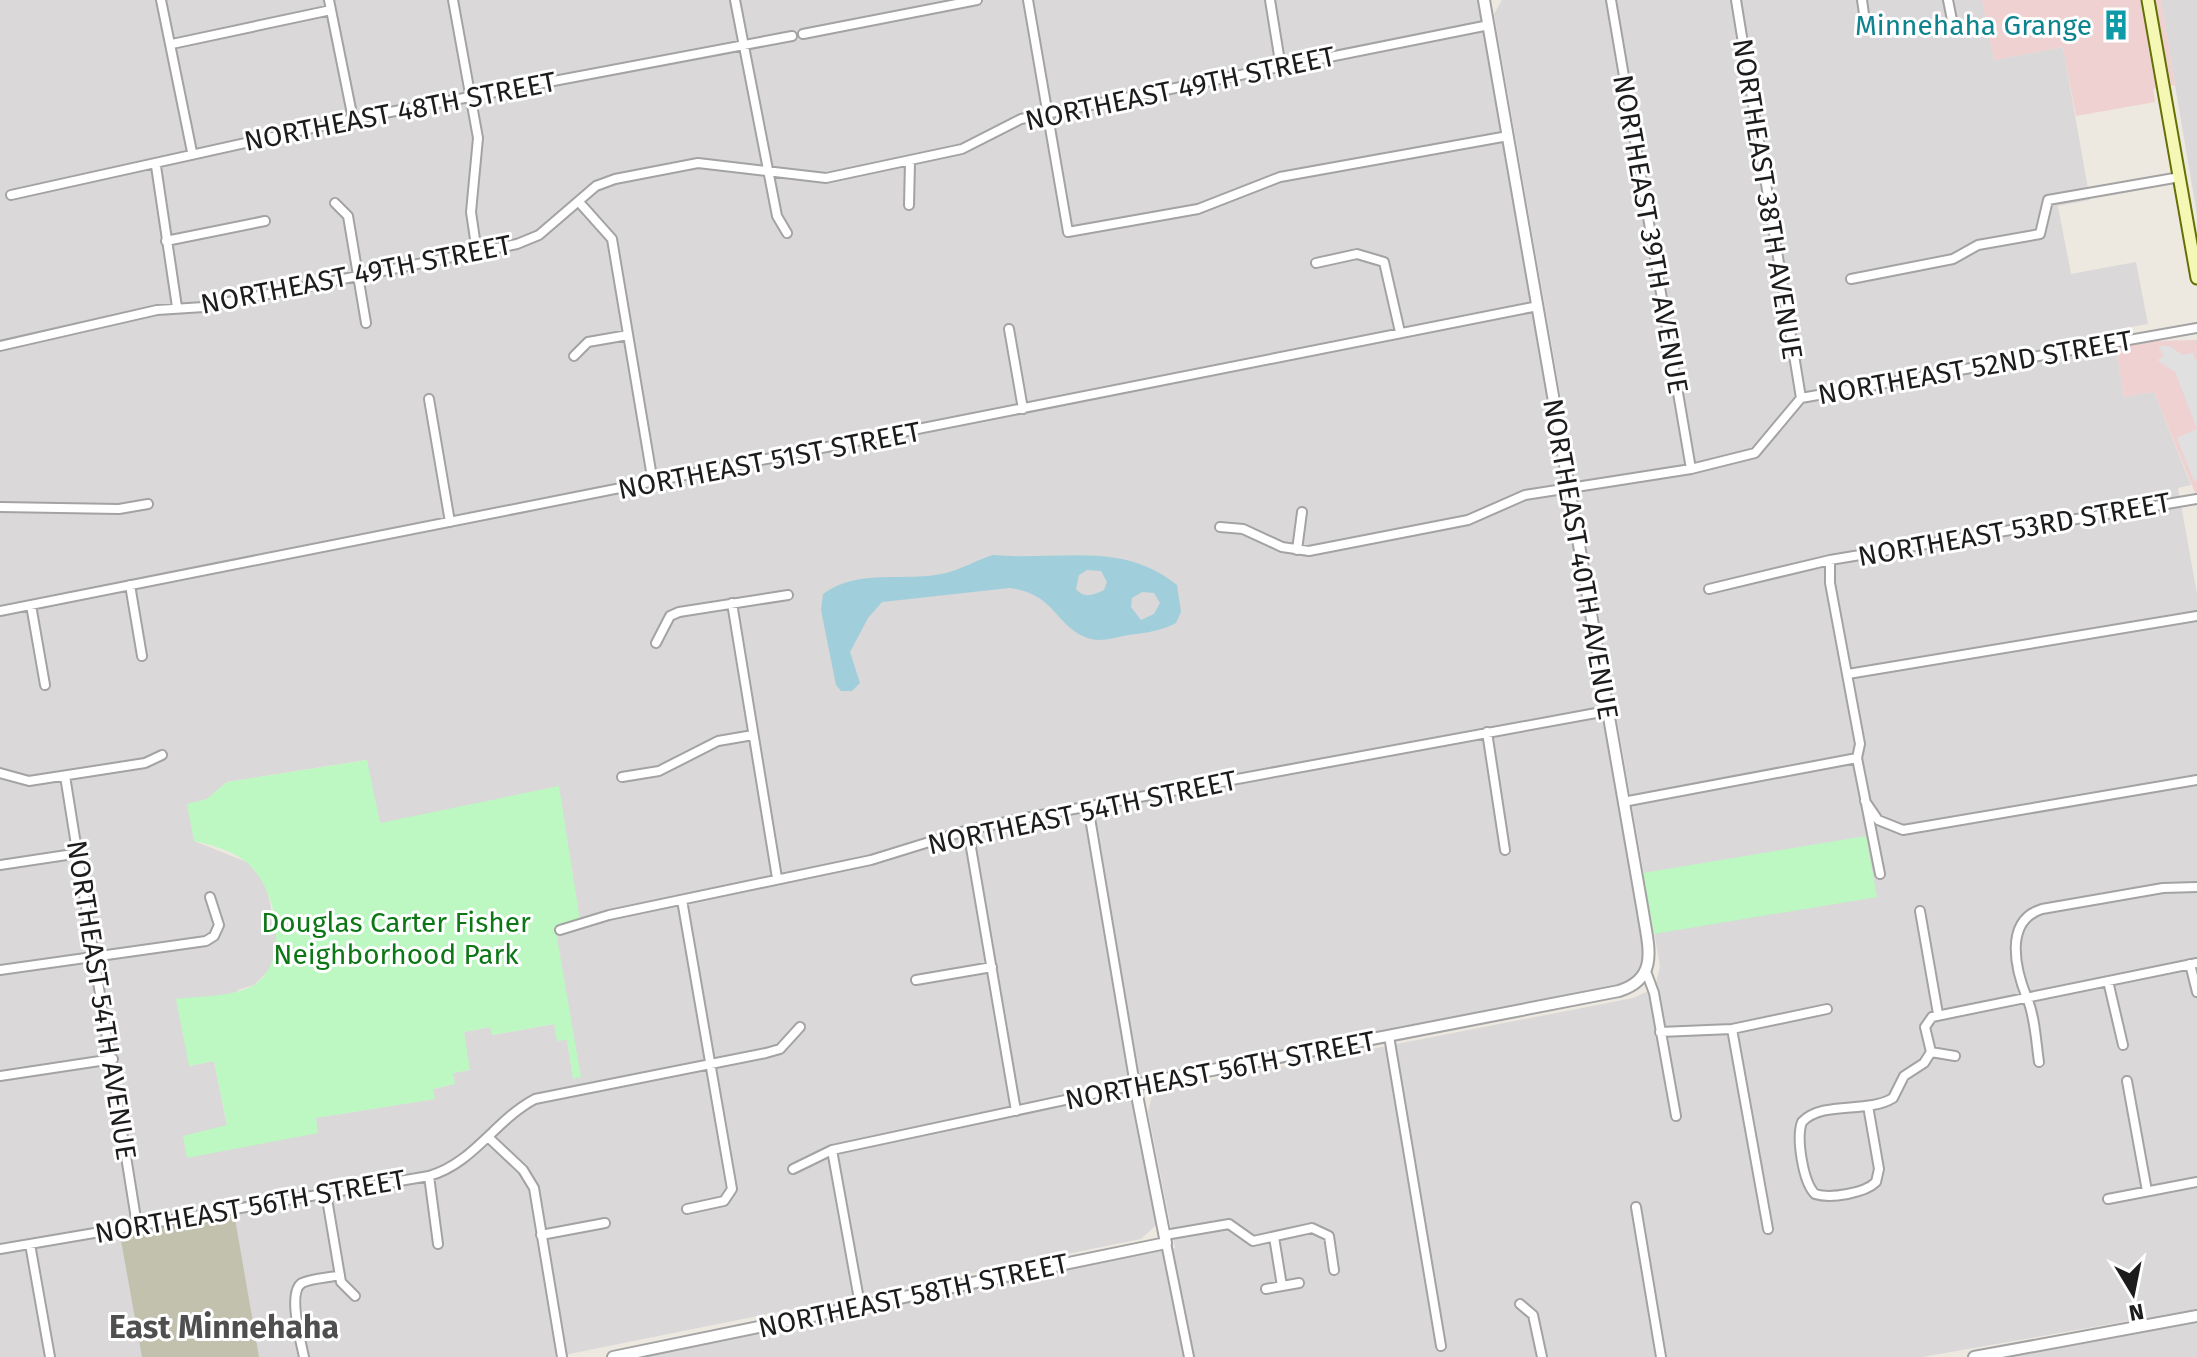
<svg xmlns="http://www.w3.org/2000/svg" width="2197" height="1357" font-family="'Fira Sans',sans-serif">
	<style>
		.residential { fill: #dad8d8; fill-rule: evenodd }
		.commercial { fill: #eed1d0 }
		.construction { fill: #c1c1ad }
		.park { fill: #bdf8c2 }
		.parking { fill: #e0e0e0 }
		.water { fill: #a1cedb; fill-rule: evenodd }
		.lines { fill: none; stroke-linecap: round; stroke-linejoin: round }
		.minor-casing { stroke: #a3a3a3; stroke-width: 12 }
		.tertiary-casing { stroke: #a3a3a3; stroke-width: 14 }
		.secondary-casing { stroke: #647005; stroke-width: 15 }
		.minor { stroke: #fff; stroke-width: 8 }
		.tertiary { stroke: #fff; stroke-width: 10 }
		.secondary { stroke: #f5f8b4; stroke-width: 11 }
		.labels { text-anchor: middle; stroke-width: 6; stroke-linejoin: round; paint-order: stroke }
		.culture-label { font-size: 28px; fill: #0d838f; stroke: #fff; text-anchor: end }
		.street-label { font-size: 28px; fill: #1c1c1c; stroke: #fff }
		.park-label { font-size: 28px; fill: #0c7715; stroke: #fff }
		.quarter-label { font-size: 32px; font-weight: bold; fill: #4f4f4f; stroke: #fff }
	</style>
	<rect width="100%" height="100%" fill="#ede9e1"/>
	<!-- residential -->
	<path class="residential" d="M0 0H1479L1644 954 1639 975 1622 986 1157 1076 1136 1095 1157 1216 1156 1225 1141 1239 554 1357H0ZM366 760 380 823 580 920 555 925 573 1078 567 1039 555 1024 493 1035 491 1027 464 1032 469 1070 452 1073 454 1084 433 1089 434 1099 315 1118 317 1133 227 1126 214 1061 190 1066 238 990 254 985 268 971 277 956 278 943 266 884 247 862 194 841 196 803 207 799 227 782Z
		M1502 0H1982L1994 60 2063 47 2090 200 2058 206 2071 274 2136 262 2148 324 2113 330 2124 397 2154 392 2191 485 2178 488 2197 594V1309L1922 1357H635L1175 1248 1148 1112 1152 1096 1161 1090 1633 998 1655 988 1660 966 1494 14Z
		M2161 0H2197V215L2175 85Z
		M2197 1323V1357H2010Z"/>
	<!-- commercial -->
	<path class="commercial" d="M1982 0H2161L2175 85 2153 89 2155 102 2076 116 2063 47 1994 60Z
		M2197 340V492L2195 493 2154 392 2124 397 2115 342Z"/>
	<!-- construction -->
	<path class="construction" d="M234 1213 259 1357H142L120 1235Z"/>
	<!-- park -->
	<path class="park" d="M367 760 380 823 559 786 580 920 555 926 581 1077 573 1079 567 1040 557 1041 554 1024 492 1035 490 1027 464 1032 470 1070 453 1073 455 1084 433 1089 435 1099 316 1118 318 1133 187 1158 183 1136 227 1125 214 1061 189 1066 176 999C199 996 234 997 254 985 292 961 276 884 245 861 231 850 211 845 194 841L187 804 207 799 227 782Z
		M1866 836 1877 897 1654 934 1643 873Z"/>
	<!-- parking -->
	<path class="parking" d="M2158 346H2170L2182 355 2193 353 2197 362V479L2194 481 2177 438 2197 429 2175 372 2157 360 2164 356Z"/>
	<!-- water -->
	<path class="water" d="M993 555C1059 561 1122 540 1177 585L1181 612 1176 623C1161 631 1145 633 1128 635 1117 637 1102 642 1091 639 1055 629 1057 593 1009 588L882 602 868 618 850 652 860 683 852 691H841L836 685 821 610 823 594C860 567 905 583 946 573 962 569 977 560 993 555ZM1087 570 1101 571 1107 582 1104 590C1094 595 1084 599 1076 589L1079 575ZM1142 592 1154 593 1160 603 1154 614 1141 620 1131 607 1132 598Z"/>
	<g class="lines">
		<!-- minor casing -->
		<g class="minor-casing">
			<path id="minor" d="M161 0 192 152
				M329 0 353 119
				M453 0 478 138 471 212 477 253
				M735 0 777 216 787 233
				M1028 0 1068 232 1198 209 1280 177 1508 136
				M1270 0 1281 68
				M1611 0 1691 469
				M1736 0 1801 398
				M1862 0 1864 14
				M1948 0 1954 30
				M803 34 977 0
				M172 44 331 10
				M156 166 177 307
				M11 195 353 119 792 36
				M579 202 612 239 653 483
				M335 203 348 216 366 323
				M909 205 910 162
				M166 241 265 221
				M1316 263 1357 254 1384 262 1400 332
				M1851 279 1953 259 1978 245 2040 234 2048 200 2180 177
				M1009 329 1023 409
				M0 346 157 310 204 307 517 244 539 235 596 186 615 179 698 163 826 178 962 149 1021 119 1489 25
				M574 356 588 342 628 335
				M429 399 450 522
				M0 507 119 509 148 504
				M1220 527 1243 529 1282 547 1309 551 1468 520 1525 495 1691 469 1755 453 1801 398 2197 328
				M1297 550 1302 512
				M1830 560V583L1860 744 1857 758 1880 874
				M130 585 142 656
				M1709 589 1830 560 2197 499
				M732 603 777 878
				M31 605 45 685
				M0 611 1538 306
				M656 643 670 616 679 612 788 595
				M1848 674 2197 616
				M1487 732 1505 850
				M0 773 29 781 145 763 162 755
				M65 776 137 1225
				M622 777 659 771 718 741 753 735
				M1865 801 1878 820 1903 830 2197 780
				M1623 802 1857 758
				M968 830 1016 1111
				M0 865 80 853
				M682 900 732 1189 724 1201 687 1209
				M1920 911 1938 1014
				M560 930 609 915 871 860 968 830 1025 818 1607 711
				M2190 964 2197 992
				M0 970 206 941 214 936 219 925 210 897
				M1647 974 1654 993 1676 1116
				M916 980 992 967
				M2108 981 2123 1045
				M1732 1029 1768 1229
				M1660 1032 1732 1029 1827 1009
				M1389 1036 1441 1346
				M1931 1052 1955 1056
				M2039 1062C2036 1042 2035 1016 2027 998 2016 971 2003 921 2042 909L2163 888 2197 887
				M0 1076 113 1059
				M2127 1081 2147 1191
				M1868 1106 1879 1169 1876 1182C1865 1193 1831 1199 1815 1194 1803 1182 1796 1138 1802 1122 1823 1100 1867 1114 1893 1098L1904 1076 1924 1063 1931 1052 1925 1027 1932 1017 2197 963
				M488 1137 523 1170 534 1188 562 1357
				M832 1150 860 1305
				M793 1169 832 1150 1135 1085 1088 806
				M429 1176 438 1244
				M326 1193 341 1282 355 1296
				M2108 1199 2197 1182
				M1636 1207 1661 1357
				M541 1235 605 1223
				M1165 1235 1229 1224 1253 1241 1312 1228 1329 1236 1334 1270
				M1274 1237 1282 1286
				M1166 1243 1189 1357
				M30 1244 50 1357
				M0 1249 429 1176C474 1163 495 1120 535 1099L766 1053 780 1049 800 1027
				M1266 1289 1299 1283
				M1520 1304 1533 1315 1542 1357
				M304 1357C301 1342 287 1292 302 1283 312 1278 329 1278 340 1275"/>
		</g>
		<!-- tertiary casing -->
		<g class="tertiary-casing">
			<path id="tertiary" d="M613 1357 1166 1243 1135 1085 1619 991C1660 978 1648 946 1643 912L1484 0
				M1974 1357 2197 1316"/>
		</g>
		<!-- secondary casing -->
		<g class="secondary-casing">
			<path id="secondary" d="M2148 0 2197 278"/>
		</g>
		<!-- minor -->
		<use href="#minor" class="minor"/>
		<!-- tertiary -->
		<use href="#tertiary" class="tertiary"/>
		<!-- secondary -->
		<use href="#secondary" class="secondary"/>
	</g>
	<!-- icons -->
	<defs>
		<g id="building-bare" transform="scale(2.4)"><path d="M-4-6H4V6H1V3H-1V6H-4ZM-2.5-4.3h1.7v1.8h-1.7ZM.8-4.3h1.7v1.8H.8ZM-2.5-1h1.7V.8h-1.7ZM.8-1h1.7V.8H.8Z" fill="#0f9aa8" stroke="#fff" stroke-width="2.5" paint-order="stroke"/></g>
	</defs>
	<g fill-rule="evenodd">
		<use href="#building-bare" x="2116" y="25"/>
	</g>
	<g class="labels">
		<!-- culture labels -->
		<g class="culture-label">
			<text x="2092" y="35">Minnehaha Grange</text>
		</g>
		<!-- street labels -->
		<g class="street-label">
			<text transform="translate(1180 88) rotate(-12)" y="10">NORTHEAST 49TH STREET</text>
			<text transform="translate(400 111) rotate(-11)" y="10">NORTHEAST 48TH STREET</text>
			<text transform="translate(1768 199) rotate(81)" y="10">NORTHEAST 38TH AVENUE</text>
			<text transform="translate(1651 234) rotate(80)" y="10">NORTHEAST 39TH AVENUE</text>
			<text transform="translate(356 274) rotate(-11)" y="10">NORTHEAST 49TH STREET</text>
			<text transform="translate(1975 367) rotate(-10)" y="10">NORTHEAST 52ND STREET</text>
			<text transform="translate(769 460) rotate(-11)" y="10">NORTHEAST 51ST STREET</text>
			<text transform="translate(2014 529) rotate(-10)" y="10">NORTHEAST 53RD STREET</text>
			<text transform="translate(1581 559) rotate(80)" y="10">NORTHEAST 40TH AVENUE</text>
			<text transform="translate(1082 812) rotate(-12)" y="10">NORTHEAST 54TH STREET</text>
			<text transform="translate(102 1000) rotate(81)" y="10">NORTHEAST 54TH AVENUE</text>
			<text transform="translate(1220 1070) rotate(-11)" y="10">NORTHEAST 56TH STREET</text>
			<text transform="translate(250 1206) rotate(-10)" y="10">NORTHEAST 56TH STREET</text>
			<text transform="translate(913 1295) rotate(-12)" y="10">NORTHEAST 58TH STREET</text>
		</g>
		<!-- park labels -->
		<g class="park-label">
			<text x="396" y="932">Douglas Carter Fisher<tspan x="396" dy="32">Neighborhood Park</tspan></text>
		</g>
		<!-- quarter labels -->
		<g class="quarter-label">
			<text x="224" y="1338">East Minnehaha</text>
		</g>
	</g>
	<!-- north arrow -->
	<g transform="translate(2133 1293) rotate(170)" stroke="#ffffff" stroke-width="6" paint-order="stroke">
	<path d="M0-6L14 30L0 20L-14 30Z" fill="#1c1c1c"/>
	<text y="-12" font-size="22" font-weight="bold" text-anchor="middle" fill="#1c1c1c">N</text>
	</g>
</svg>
